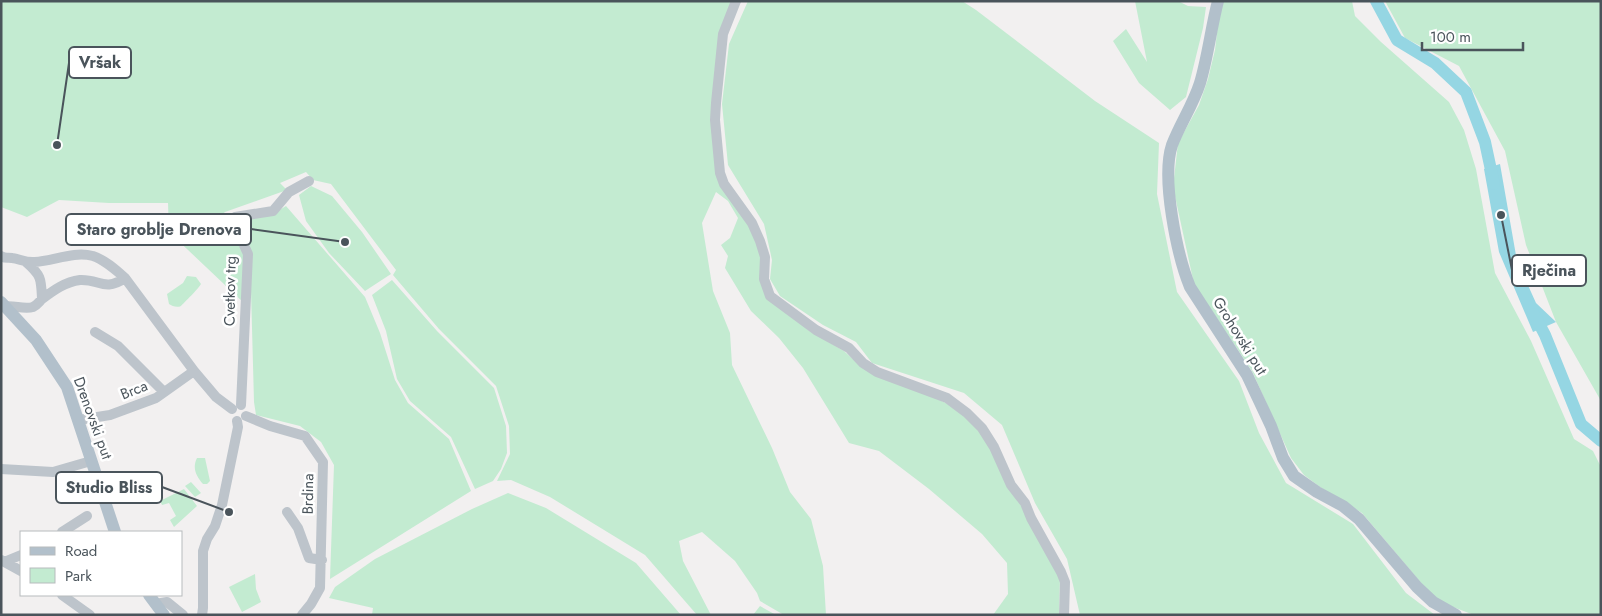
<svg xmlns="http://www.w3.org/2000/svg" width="1602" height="616" font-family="Jost,sans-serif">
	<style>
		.green { fill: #c3ebd1 }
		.water { fill: #95d6e3 }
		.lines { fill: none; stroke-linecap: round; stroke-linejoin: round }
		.river { stroke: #95d6e3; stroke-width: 12 }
		.minor { stroke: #bdc4cb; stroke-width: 10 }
		.major { stroke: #b2c0cb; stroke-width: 12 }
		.labels { text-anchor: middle; stroke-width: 5; stroke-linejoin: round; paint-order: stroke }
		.street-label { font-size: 15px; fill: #4a545b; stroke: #fff }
		.leader { fill: none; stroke: #4a545b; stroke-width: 2 }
		.callout-dot { fill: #4a545b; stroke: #fff; stroke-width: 2 }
		.callout { fill: #fff; stroke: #4a545b; stroke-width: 2 }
		.callout-label { font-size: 16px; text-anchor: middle; font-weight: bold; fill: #4a545b }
	</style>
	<rect width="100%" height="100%" fill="#f2f0f0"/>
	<!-- green -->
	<path class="green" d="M1 1H734L729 10 715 164 750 224 762 258 761 283 808 330 844 351 856 362 946 403 965 415 981 432 1022 505 1060 579 1059 615H993L1008 594 1007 563 982 534 929 489 879 451 849 443 803 368 779 338 751 311 725 268 728 256 721 245 730 238 738 218 728 201 716 192 702 223 713 291 730 333 732 365 772 448 790 492 811 519 823 566 826 615H784L760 601 757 593 735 561 702 532 679 541 683 561 711 615H697L645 555 550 497 511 480 497 481 510 454 509 426 496 386 439 329 393 275 396 270 331 184 313 180 306 172 280 183 287 190 225 212 214 222 229 236 237 240 245 253 244 303 169 232 168 203H109L59 200 27 217 1 207Z
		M748 1H962L976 10 1095 101 1159 143 1157 194 1177 292 1239 381 1259 433 1286 483 1353 524 1406 593 1435 615H1080L1067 559 1035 503 1002 425 964 393 872 363 856 342 823 325 780 296 770 279 772 260 764 224 728 165 722 104 729 44Z
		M1135 1H1178L1188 6 1206 7 1203 28 1186 97 1170 110 1139 83 1113 41 1126 29 1147 62Z
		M1223 1H1352L1355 16 1381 42 1449 102 1464 130 1476 169 1495 273 1531 341 1574 439 1593 451 1601 467V615H1474L1453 607 1436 598 1422 584 1362 513 1320 487 1304 475 1291 458 1252 371 1194 284 1173 187 1178 143 1199 105 1208 79 1215 50 1219 15Z
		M1385 1H1601V401L1556 322 1526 245 1505 151 1459 66 1405 38Z
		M311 186 332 196 362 232 391 274 365 291 329 253 306 221 299 195Z
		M286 206 365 297 380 333 395 380 408 403 449 439 471 491 330 579 334 465 321 442 300 426 256 415 254 402 250 254 229 230 231 222 273 214Z
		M187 276 196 277 201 284C199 288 184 303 181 306 177 308 172 306 169 304L167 294 183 283Z
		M392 280 437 331 494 388 506 426 507 453 501 469 493 481 475 489 451 437 410 401 397 379 386 331 372 295Z
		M197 458H205L210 481 207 484H203C196 476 192 468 197 458Z
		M191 482 201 493 195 497 185 486Z
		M184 489 197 506 174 527 170 520 176 516 169 503 162 505 160 501Z
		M508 493 546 508 636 563 681 615H372L373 608 329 598 335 587 375 559 472 509Z
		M255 574 256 589 261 602 242 612 229 587Z
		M760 606 776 615H753Z"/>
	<!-- water -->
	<path class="water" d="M1500 164 1517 261 1536 303 1556 322 1533 332 1499 252 1484 169Z"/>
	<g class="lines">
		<!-- river -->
		<path class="river" d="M1376 1 1397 40 1435 63 1466 92 1485 142 1494 184
			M1534 314 1545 335 1581 424 1601 441"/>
		<!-- minor -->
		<path class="minor" d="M736 1 723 34 716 103 715 120 720 173 724 184 752 223 760 241 765 257 764 279 770 296 816 330 849 348 863 363 877 372 947 398 967 413 982 428 994 447 1011 485 1025 503 1031 518 1061 572 1065 582 1064 615
			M1 256C6 259 7 257 12 258 20 259 26 263 35 262 54 261 73 251 93 256 105 260 116 270 125 278L194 371 216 397 232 409
			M26 262C42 276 41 279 42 299
			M2 307C12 304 23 310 33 307 37 305 39 302 42 299 54 290 65 282 80 280 100 279 104 292 125 278
			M95 332 118 346 164 392
			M241 405 248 254 243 243 226 230 228 221 235 217 273 211 289 192 309 181
			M246 416 270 426 305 436 323 462 320 588 311 604 302 615
			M78 420 110 415 156 398 194 371
			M1 469 53 472 91 461
			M287 512 298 528 309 558 322 560
			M62 532 87 516
			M1 560 21 571
			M4 562 21 555
			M62 595 90 615
			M155 604 167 602 183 615
			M202 615 203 608V551L207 539 215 526 222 505 238 427 237 421"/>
		<!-- major -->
		<path class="major" d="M1218 1C1211 28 1208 56 1200 83 1193 105 1180 124 1172 145 1161 178 1177 255 1190 287L1247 375 1271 426 1283 458 1294 476 1317 492 1343 506 1359 519 1417 587 1433 602 1456 615
			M1 302 36 340 67 387 115 532
			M149 595 164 615"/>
	</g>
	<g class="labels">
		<!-- street labels -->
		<g class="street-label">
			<text transform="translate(230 291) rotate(-89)" y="5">Cvetkov trg</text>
			<text transform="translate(1240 336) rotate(58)" y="5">Grohovski put</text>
			<text transform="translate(134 390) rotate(-22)" y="5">Brca</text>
			<text transform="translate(93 418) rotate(70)" y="5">Drenovski put</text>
			<text transform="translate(308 494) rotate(-89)" y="5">Brdina</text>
		</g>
	</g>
	<!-- callouts -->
	<path class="leader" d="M57 145L69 63M345 242L251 229M1501 215L1512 270M229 512L162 487"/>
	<g class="callout-dot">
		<circle cx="57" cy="145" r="5"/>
		<circle cx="345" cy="242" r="5"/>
		<circle cx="1501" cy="215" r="5"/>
		<circle cx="229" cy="512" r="5"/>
	</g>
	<g class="callout">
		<rect x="69" y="47" width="62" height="31" rx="5"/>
		<rect x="66" y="214" width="185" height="31" rx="5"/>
		<rect x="1512" y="255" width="74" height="31" rx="5"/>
		<rect x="56" y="472" width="106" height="31" rx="5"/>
	</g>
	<g class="callout-label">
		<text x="100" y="68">Vršak</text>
		<text x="159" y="235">Staro groblje Drenova</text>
		<text x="1549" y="276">Rječina</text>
		<text x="109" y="493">Studio Bliss</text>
	</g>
	<!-- border -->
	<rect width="1602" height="616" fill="none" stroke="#4a545b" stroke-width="5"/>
	<!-- legend -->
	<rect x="20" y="531" width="162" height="65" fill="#ffffff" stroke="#b7bbbd"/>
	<rect x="30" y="547" width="25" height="8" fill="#b2c0cb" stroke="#b7bbbd"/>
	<text x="65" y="556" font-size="15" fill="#4a545b">Road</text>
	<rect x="30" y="568" width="25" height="15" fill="#c3ebd1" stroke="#b7bbbd"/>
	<text x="65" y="581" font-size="15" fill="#4a545b">Park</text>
	<!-- scale -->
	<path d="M1422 42v8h101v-8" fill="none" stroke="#4a545b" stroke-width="2.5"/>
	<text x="1430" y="42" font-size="15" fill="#4a545b" stroke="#ffffff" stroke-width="4" paint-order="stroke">100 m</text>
</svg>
